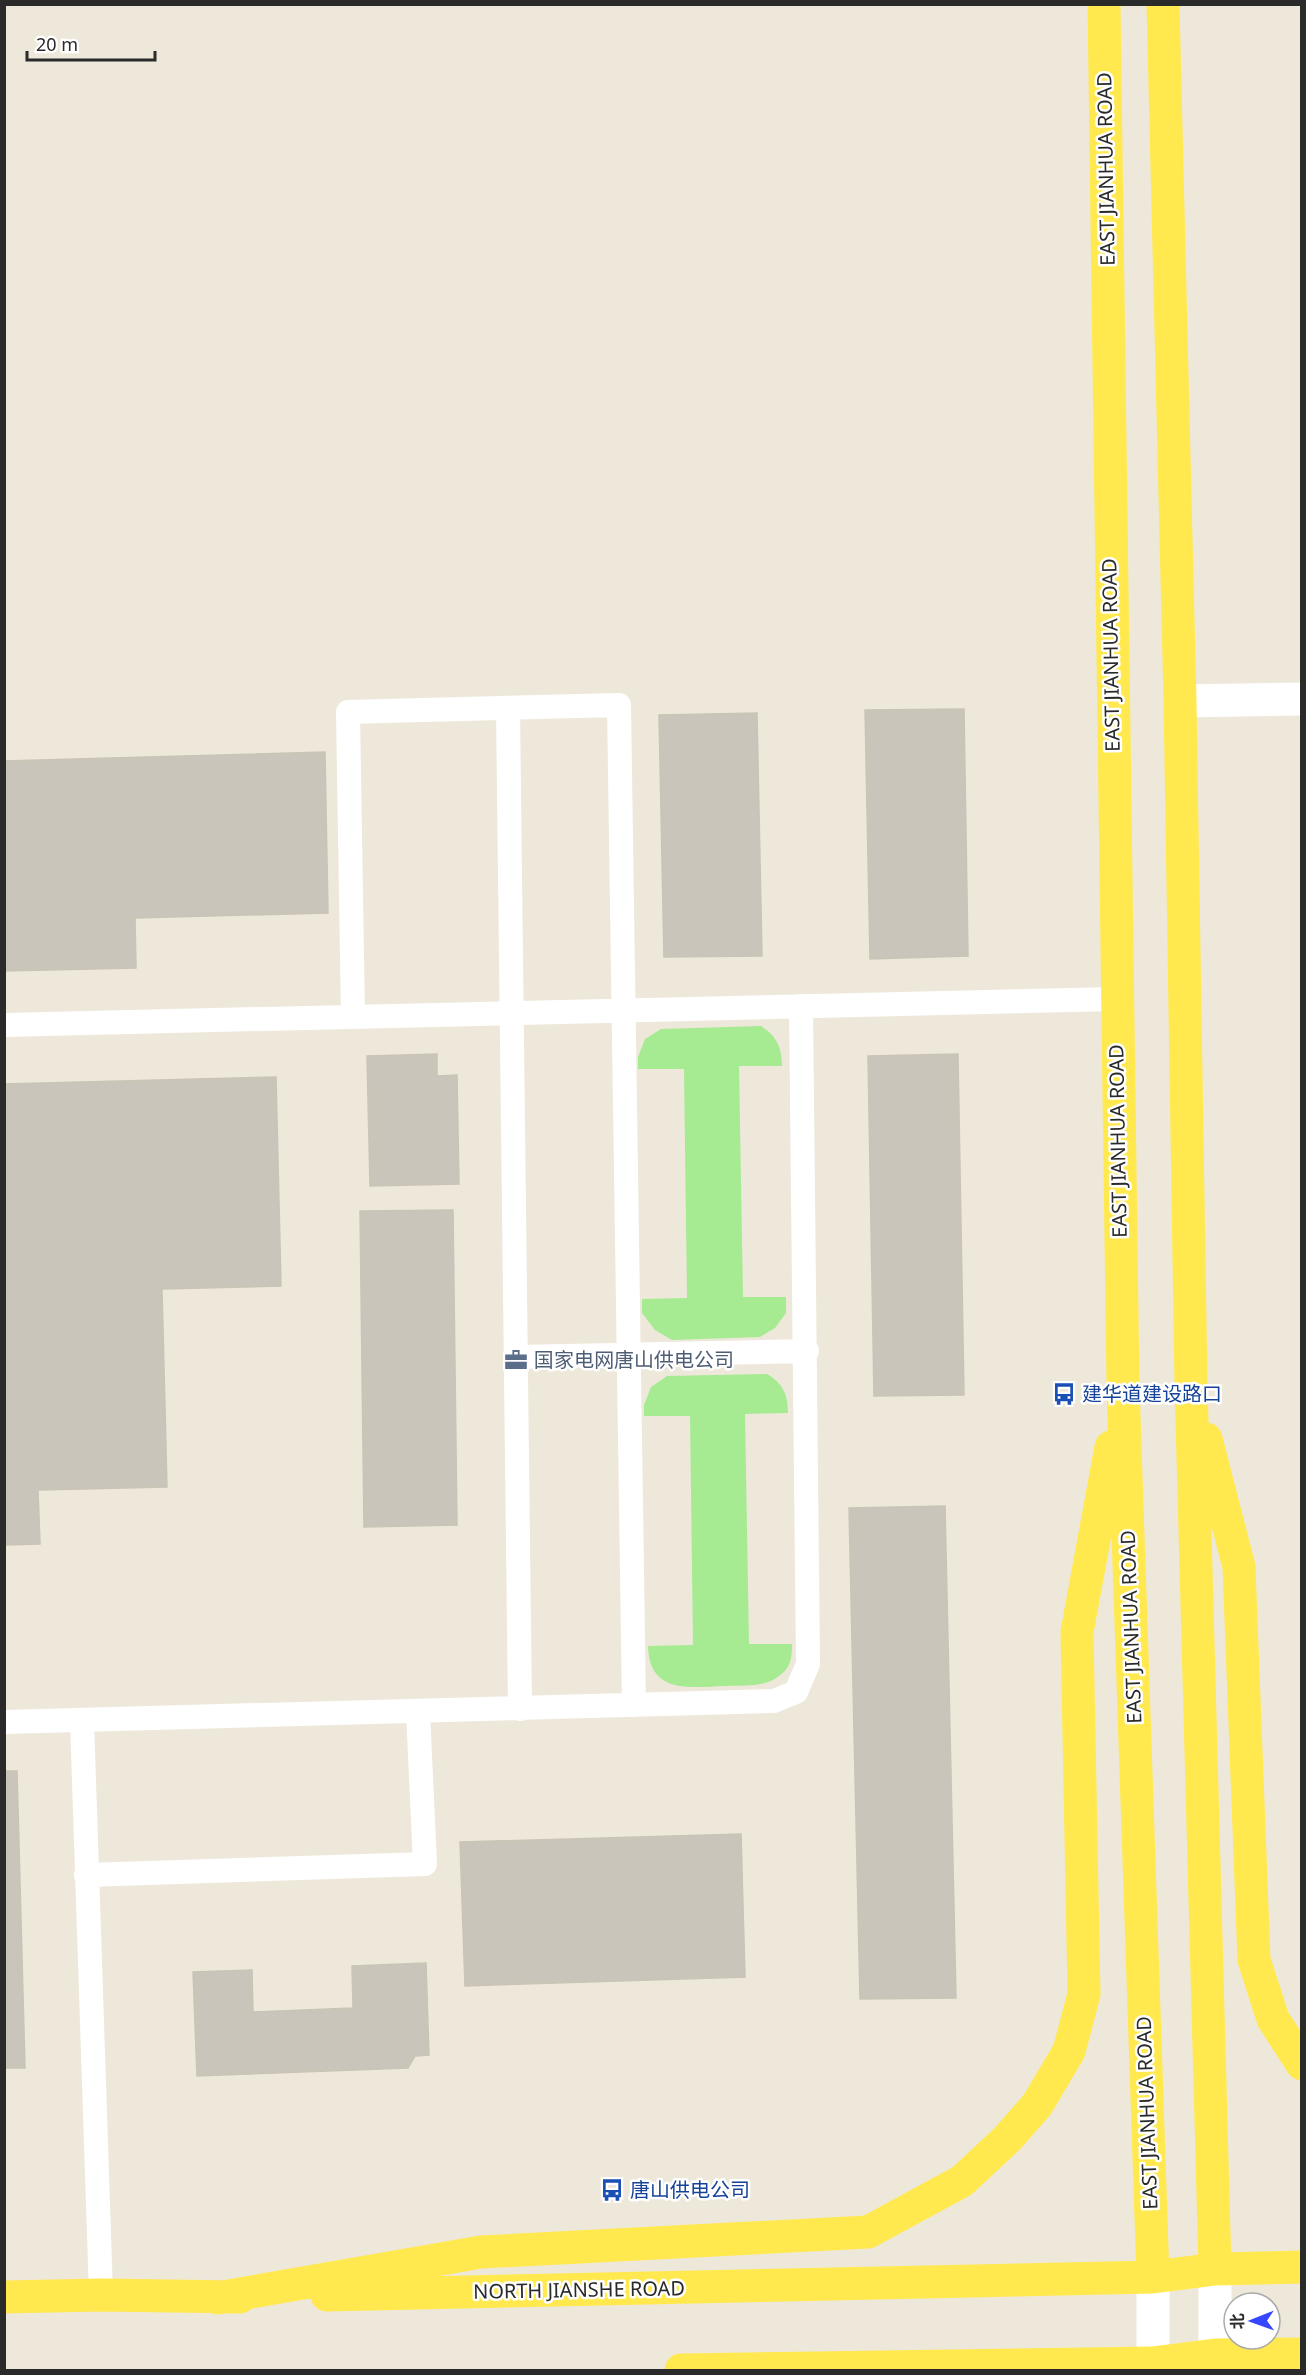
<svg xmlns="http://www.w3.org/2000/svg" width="1306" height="2375" font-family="'Noto Sans','Noto Sans SC',sans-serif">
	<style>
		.green { fill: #a6ea92 }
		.building { fill: #c9c5bb; stroke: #cac4b4; stroke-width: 1.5 }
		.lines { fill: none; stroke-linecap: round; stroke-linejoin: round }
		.service { stroke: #fff; stroke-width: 24 }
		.minor { stroke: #fff; stroke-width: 33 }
		.secondary { stroke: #fff; stroke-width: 33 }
		.primary { stroke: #ffe94f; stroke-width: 33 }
		.labels { text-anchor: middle; stroke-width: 5; stroke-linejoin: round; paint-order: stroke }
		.street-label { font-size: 20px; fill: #2a2a2a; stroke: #fff }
		.service-label { font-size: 20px; fill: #4e5e75; stroke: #fff; text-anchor: start }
		.transit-label { font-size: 20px; fill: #164399; stroke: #fff; text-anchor: start }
	</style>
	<rect width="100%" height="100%" fill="#eee8db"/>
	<!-- green -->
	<path class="green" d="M761 1026C777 1036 782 1048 782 1066H739L743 1297H786V1313L775 1328 760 1337 672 1340 655 1330 642 1313V1299L687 1298 684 1069H638V1057L645 1039 661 1029Z
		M767 1374C783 1383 788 1395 788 1413L745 1414 749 1644H792C792 1657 791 1668 779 1676 764 1688 743 1685 725 1686 691 1687 649 1695 648 1646L693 1645 690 1416H644V1405L651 1387 667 1376Z"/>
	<!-- building -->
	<path class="building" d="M964 709 968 956 870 959 865 710Z
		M757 713 762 956 664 957 659 715Z
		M325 752 328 913 135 918 136 968 4 971V761Z
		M437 1054V1076L457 1075 459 1184 370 1186 367 1056Z
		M958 1054 964 1395 874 1396 868 1056Z
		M276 1077 281 1286 162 1289 167 1487 38 1490 40 1544 4 1545V1084Z
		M453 1210 457 1525 364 1527 360 1211Z
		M945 1506 956 1998 860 1999 849 1508Z
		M4 1771H17L25 2068H4Z
		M741 1834 745 1977 465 1986 460 1842Z
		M426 1963 429 2055 415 2056 408 2068 197 2076 193 1972 252 1970 253 2012 353 2008 352 1966Z"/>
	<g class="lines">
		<!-- service -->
		<path class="service" d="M508 708 520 1709
			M353 1017 348 712 619 705 634 1705
			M4 1025 1116 999
			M516 1357 807 1351
			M82 1720 101 2295
			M4 1722 774 1701 796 1692 808 1664 801 1006
			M86 1875 425 1864 418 1711"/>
		<!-- minor -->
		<path class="minor" d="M1180 701 1302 699"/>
		<!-- secondary -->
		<path class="secondary" d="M1215 2269V2370
			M1153 2370V2277"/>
		<!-- primary -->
		<path class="primary" d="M1104 4 1123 1386 1153 2277
			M1163 4 1180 701 1191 1384 1215 2269
			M1206 1439 1239 1567 1254 1960 1273 2019 1302 2064
			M327 2295 1153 2277 1215 2269 1302 2267
			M4 2297 101 2295 240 2297
			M217 2298 481 2252 868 2232 962 2181 1007 2139 1037 2105 1069 2051 1084 1994 1077 1632 1111 1447
			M681 2370 1152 2363 1215 2355 1302 2354"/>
	</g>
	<!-- icons -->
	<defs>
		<g id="office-bare" transform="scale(1.8)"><path d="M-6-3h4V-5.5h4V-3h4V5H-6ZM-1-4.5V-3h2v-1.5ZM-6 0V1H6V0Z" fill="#5c6f8a" stroke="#fff" stroke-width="2.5" paint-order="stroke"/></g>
		<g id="bus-bare" transform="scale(1.8)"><path d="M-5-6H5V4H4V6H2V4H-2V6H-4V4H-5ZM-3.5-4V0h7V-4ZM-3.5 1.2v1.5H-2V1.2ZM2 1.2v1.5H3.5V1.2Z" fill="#1a4fb4" stroke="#fff" stroke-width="2.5" paint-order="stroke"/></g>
	</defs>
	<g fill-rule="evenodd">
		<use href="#office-bare" x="516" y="1360"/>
		<use href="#bus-bare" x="1064" y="1394"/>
		<use href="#bus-bare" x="612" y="2190"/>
	</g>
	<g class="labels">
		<!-- street labels -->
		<g class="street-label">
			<text transform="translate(1106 169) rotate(-91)" y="7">EAST JIANHUA ROAD</text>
			<text transform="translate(1111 655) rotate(-91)" y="7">EAST JIANHUA ROAD</text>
			<text transform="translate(1118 1141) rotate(-91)" y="7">EAST JIANHUA ROAD</text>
			<text transform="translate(1131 1627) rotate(-92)" y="7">EAST JIANHUA ROAD</text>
			<text transform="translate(1147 2113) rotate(-92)" y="7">EAST JIANHUA ROAD</text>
			<text transform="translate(579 2290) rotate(-1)" y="7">NORTH JIANSHE ROAD</text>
		</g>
		<!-- service labels -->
		<g class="service-label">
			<text x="534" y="1367">国家电网唐山供电公司</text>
		</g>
		<!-- transit labels -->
		<g class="transit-label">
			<text x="1082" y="1401">建华道建设路口</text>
			<text x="630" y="2197">唐山供电公司</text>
		</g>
	</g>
	<!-- border -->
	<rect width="1306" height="2375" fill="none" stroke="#2a2a2a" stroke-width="12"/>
	<!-- north arrow -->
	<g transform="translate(1252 2321) rotate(269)"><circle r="28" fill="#ffffff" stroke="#aaaaaa" stroke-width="1.5"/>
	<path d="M0-4.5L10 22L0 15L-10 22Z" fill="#3746ff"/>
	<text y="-9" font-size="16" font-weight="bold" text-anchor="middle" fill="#2a2a2a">北</text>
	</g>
	<!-- scale -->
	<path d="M27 51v9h128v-9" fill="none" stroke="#2a2a2a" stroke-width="3"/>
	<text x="36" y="51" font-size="18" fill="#2a2a2a" stroke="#ffffff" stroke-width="4.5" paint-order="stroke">20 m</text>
</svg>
